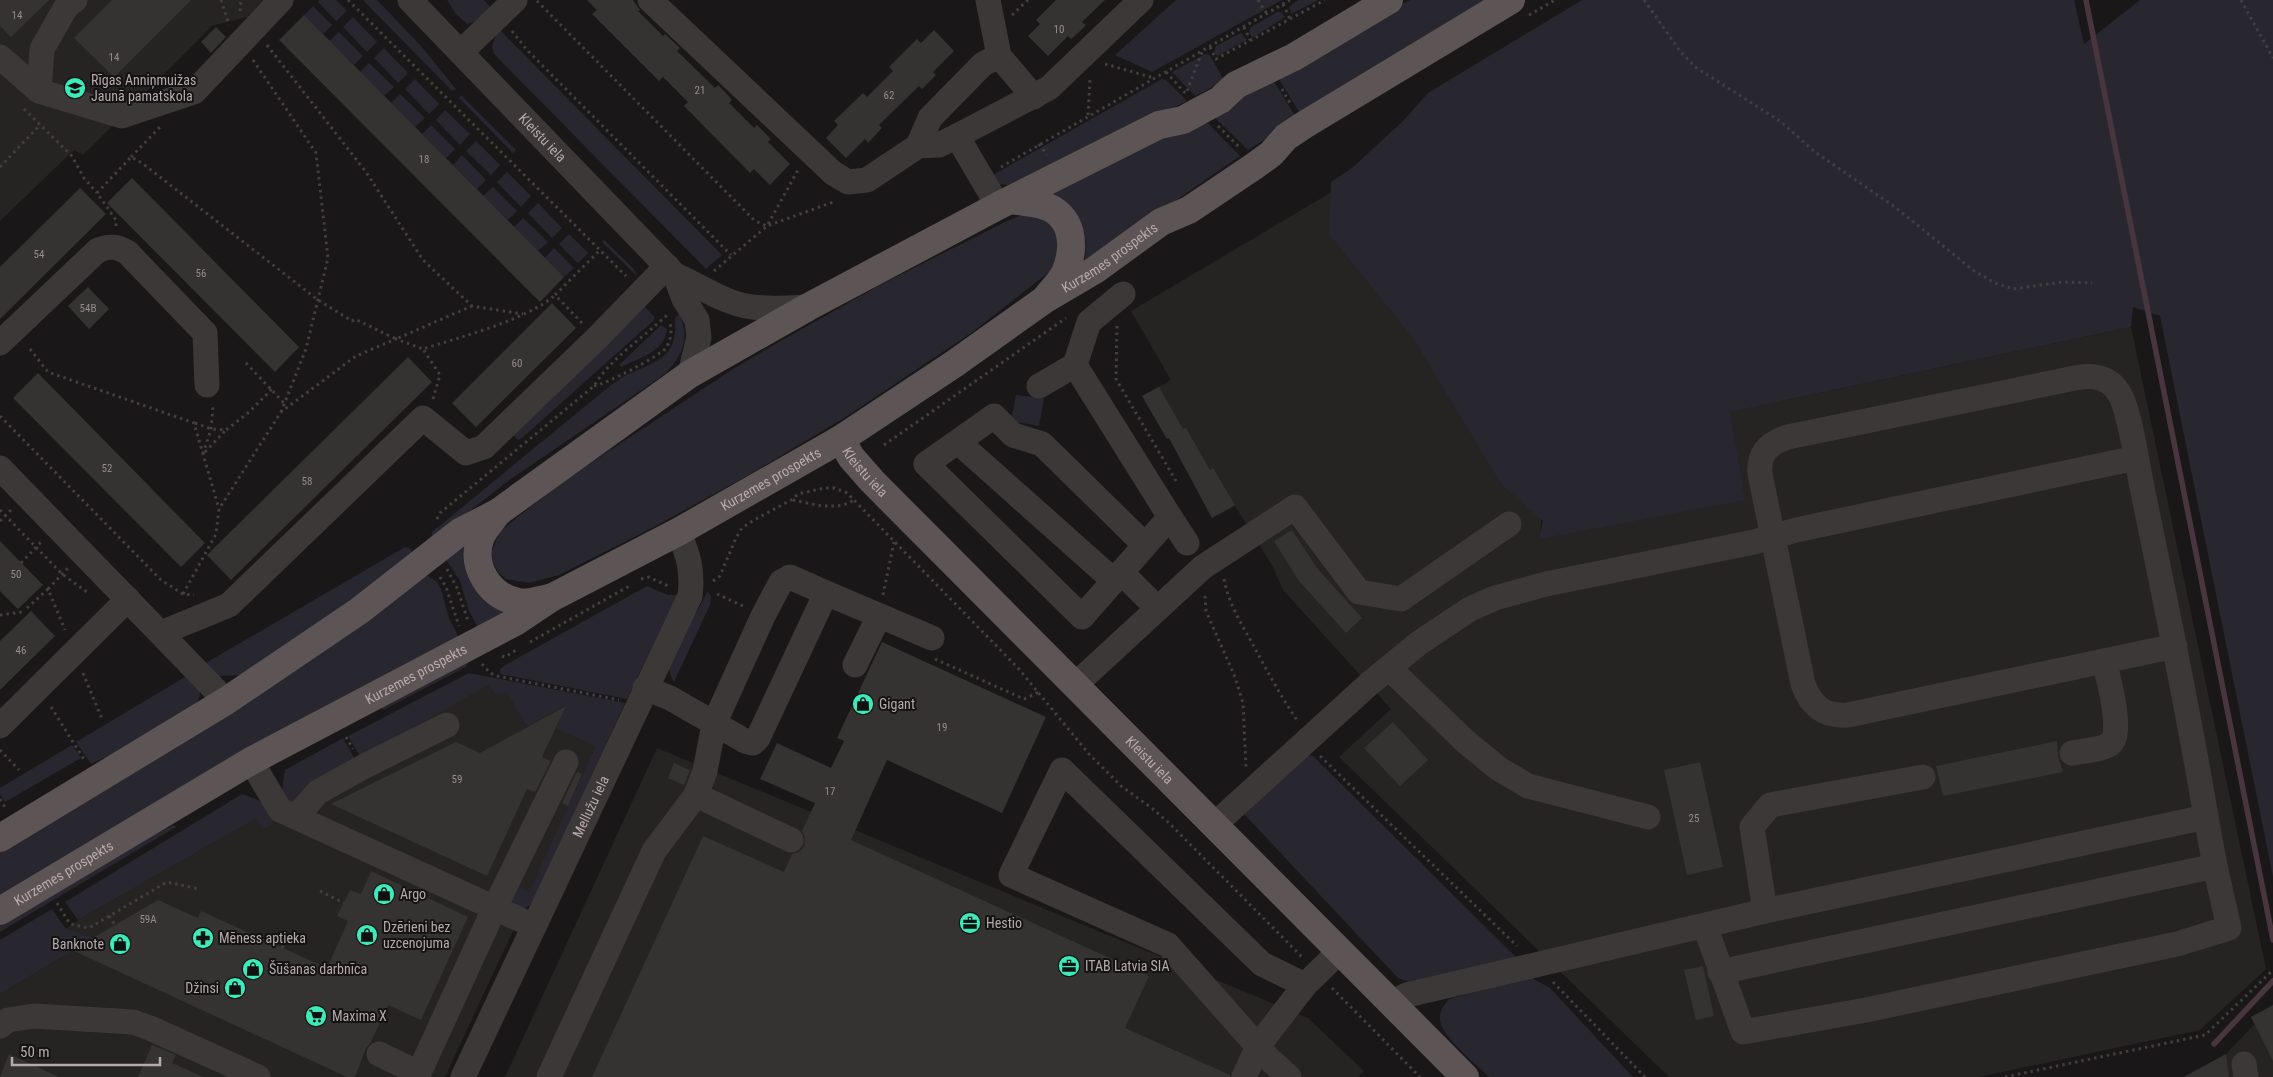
<svg xmlns="http://www.w3.org/2000/svg" width="2273" height="1077" font-family="'Roboto Condensed',sans-serif">
	<style>
		.built { fill: #262323 }
		.green { fill: #282730 }
		.lines { fill: none; stroke-linecap: round; stroke-linejoin: round }
		.stream { stroke: #48363f; stroke-width: 5.5 }
		.building { fill: #353232 }
		.path { stroke: #443e3f; stroke-width: 3; stroke-dasharray: 2.5 4; stroke-linecap: butt }
		.minor { stroke: #3d3838; stroke-width: 25 }
		.major { stroke: #5c5455; stroke-width: 28 }
		.labels { text-anchor: middle; stroke-width: 4; stroke-linejoin: round; paint-order: stroke }
		.number-label { font-size: 11px; fill: #978b8e }
		.poi-label { font-size: 14px; fill: #b8a9ad; stroke: #141212; text-anchor: start }
		.street-label { font-size: 14px; fill: #b8a9ad; stroke: #141212 }
	</style>
	<rect width="100%" height="100%" fill="#191717"/>
	<!-- built -->
	<path class="built" d="M0 0H265L247 17 212 26 83 155 74 150 0 221Z
		M1357 177 1543 493 1540 539 1729 412 2131 327 2266 969 2200 1030 1979 1077H1669L1339 757 1391 709 1283 590 1273 567 1235 506 1212 518 1169 438 1167 439 1142 396 1171 380 1131 311Z
		M485 682 615 712 445 1077H0V994L62 957 66 929 78 920 356 761Z
		M657 748 1308 1018 1364 1071 1358 1077H505Z
		M2273 1005V1077H2183L2226 1054Z"/>
	<!-- green -->
	<path class="green" d="M319 0H336L347 11 336 21 318 2Z
		M363 0H377L421 46 456 89 452 91Z
		M447 0H484L491 8 477 21 467 24 456 14Z
		M1176 0H1282L1152 72 1115 55Z
		M1298 0H1319L1291 14 1289 7Z
		M1410 0H1491L1301 115 1277 76Z
		M1582 0H2074L2084 44 2140 0H2273V877L2160 316 2133 307 2131 327 1730 412 1745 500 1539 539 1543 521 1502 485 1413 338 1329 234 1331 182 1352 168 1404 120 1428 93Z
		M313 6 332 25 323 34 304 15Z
		M1277 12H1281L1285 17 1252 38 1249 32 1251 27Z
		M353 17 377 42 367 52 343 27Z
		M498 28 722 255 706 269 494 54 492 47Z
		M339 32 363 56 354 65 329 41Z
		M1241 33 1247 40 1217 56 1214 52 1216 46Z
		M384 48 408 73 398 83 374 58Z
		M1205 54 1210 55 1223 79 1222 82 1195 96 1172 72Z
		M369 63 394 87 384 96 360 72Z
		M1272 78 1297 119 1248 150 1209 112Z
		M415 79 439 104 429 114 405 89Z
		M1162 79 1166 80 1187 101 1008 185 996 184 991 176Z
		M400 94 425 118 415 127 391 103Z
		M461 95 516 150 513 153 459 98Z
		M445 110 470 134 460 145 436 120Z
		M1201 116 1240 156 1087 262 1085 260 1086 243 1083 230 1049 194Z
		M431 125 455 149 446 158 422 134Z
		M476 141 500 165 491 175 466 151Z
		M462 155 486 180 477 189 453 165Z
		M507 172 531 196 521 207 497 182Z
		M493 187 517 211 508 220 483 196Z
		M538 203 562 228 552 238 528 213Z
		M1032 215 1052 224 1061 244 1053 269 974 331 844 418 747 476 650 529 559 575 529 583 506 579 499 573 493 563 491 553 500 531 565 480 733 369 777 343 882 284 1003 223 1019 216Z
		M523 218 548 242 538 251 514 227Z
		M569 234 588 253 578 263 559 244Z
		M604 240 633 268 637 276 602 242Z
		M554 248 574 268 564 277 545 258Z
		M640 303 655 317 653 321 522 438 518 440 509 431Z
		M679 314C691 338 682 356 665 374L508 481 431 541 432 532 611 385C618 381 624 375 631 373 661 360 678 354 675 318Z
		M661 325 667 329C665 352 639 358 621 367L619 365Z
		M1016 395 1044 398 1039 426 1011 421Z
		M466 545C469 586 471 589 505 612L478 628 469 611 460 581 445 558Z
		M405 547 409 548 414 554 334 613 243 675 219 676 204 664Z
		M425 574 436 581 441 589 449 618 459 638 0 898V851Z
		M647 586 668 595H677L627 699 500 674V669L507 664Z
		M707 591 711 596 710 605 674 682C671 677 669 672 669 666 669 648 700 613 707 591Z
		M469 660 466 667 383 710 381 708Z
		M469 673 625 703 538 891 530 905 526 908 508 904 516 886 529 892 596 746 556 729 565 706 527 726 507 692 495 694 488 685 361 758 348 736Z
		M190 674C196 681 202 687 199 698 193 719 112 754 91 764L76 742Z
		M343 738 356 761 300 793 298 799 289 805C279 796 283 782 285 770Z
		M72 745 81 758 5 802 0 794V788Z
		M1306 755 1313 756 1519 960 1409 982 1398 978 1244 814Z
		M242 794C257 799 276 805 272 825L264 828 255 819 78 920 65 902Z
		M174 825 176 827 0 932V924L128 847Z
		M52 909 66 929 94 938 0 994V940Z
		M1530 977 1550 988 1633 1077H1489C1477 1065 1441 1036 1440 1020 1439 1011 1444 1005 1449 999Z"/>
	<g class="lines">
		<!-- stream -->
		<path class="stream" d="M2086 0 2273 940
			M2214 1044 2273 981"/>
	</g>
	<!-- building -->
	<path class="building" d="M0 0H49L11 37 0 26Z
		M112 0H191L114 77 74 38Z
		M587 0H633L640 10 638 11 663 36 665 34 680 48 677 51 715 88 718 85 725 92 732 100 729 103 754 128 757 125 771 139 768 142 790 164 770 185 754 169 750 173 684 106 688 102 663 77 659 81 592 14 597 10Z
		M1056 0H1105L1082 22 1086 25 1079 32 1071 39 1068 36 1048 56 1028 36 1040 24 1036 20Z
		M304 15 564 277 540 302 279 40Z
		M216 27 226 37 211 53 201 42Z
		M934 30 954 51 933 72 936 75 922 89 919 86 879 125 882 128 868 143 865 139 846 158 826 138 838 125 834 121 863 93 867 97 893 71 889 67 917 39 921 43Z
		M132 178 299 347 275 372 107 203Z
		M80 188 106 214 0 319V267Z
		M88 287 109 309 89 329 68 306Z
		M552 303 576 328 476 427 452 403Z
		M408 357 432 382 231 580 207 555Z
		M38 373 205 543 181 567 13 398Z
		M1159 387 1183 429 1186 428 1210 470 1213 468 1235 505 1212 518 1169 438 1167 439 1142 396Z
		M1292 530 1317 568 1362 618 1346 633 1299 581 1274 541Z
		M0 541 43 585 18 609 0 591Z
		M31 611 55 636 0 690V641Z
		M882 642 1046 717 1002 813 887 760 851 840 1149 976 1125 1028 1230 1075V1077H592L703 836 784 872 792 854 799 852 804 847 805 838 802 831 815 803 760 779 777 743 831 768 844 741 837 738Z
		M566 706 542 757 551 761 535 792 527 789 487 876 331 804 456 742 480 753Z
		M1393 722 1428 760 1400 786 1364 748Z
		M2057 741 2058 756 2063 772 1943 796 1936 766Z
		M1700 762 1723 867 1687 875 1664 770Z
		M674 763 690 770 684 785 668 778Z
		M577 772 582 774 568 806 562 803Z
		M371 871 468 917 421 1020 388 1005 371 1042 366 1048 355 1077H347L72 950 158 900 198 918 201 911 327 968 348 921 337 916 350 890 361 894Z
		M1703 966 1714 1016 1696 1020 1684 970Z
		M2273 1005V1061L2251 1017Z
		M152 1045 176 1055 172 1063 204 1077H138Z
		M9 1054 59 1077H0Z
		M2226 1054 2229 1077H2184Z"/>
	<g class="lines">
		<!-- path -->
		<path class="path" d="M221 0 229 25
			M348 0 626 276
			M1258 0 1267 14
			M1644 0 1680 51 1695 67 1780 121 1815 152 1895 207 1974 271 1995 283 2013 289 2063 282 2092 283
			M2241 0 2273 58
			M537 1 755 221 767 226 798 170
			M1283 4 1290 19
			M240 11 241 0
			M1012 15 1028 0
			M1529 15 1555 0
			M1244 27 1250 40
			M512 31 527 50 731 255
			M267 45 366 172 423 260 472 306 523 314
			M1210 47 1216 59 1325 0
			M253 60 316 153 328 258 306 349 281 412
			M1105 64 1154 78
			M1166 72 1186 94
			M1282 89 1291 105
			M1187 91 1202 52
			M24 109 72 156 84 178 97 193
			M1088 115 1090 79
			M1218 126 1240 148
			M1039 144 1047 155
			M131 157 160 127
			M0 167 40 125
			M1001 167 1290 0
			M116 226V220L97 193 131 157 142 163 318 300 352 321 355 319 396 339 472 306
			M714 271 767 226 836 201
			M582 323 555 295 600 250
			M1117 326 1116 379 1176 481
			M30 349 48 372 194 423 219 509
			M246 363 284 403
			M594 386C606 384 658 357 666 348 671 340 672 331 670 322
			M433 399 440 375 423 349C460 337 527 320 555 295
			M0 416 161 580 183 594 194 595
			M195 423 211 429 226 430 248 413 272 389
			M884 445 1066 318
			M205 452 226 430
			M203 454 211 429 213 406
			M793 500C812 504 838 512 855 499
			M0 510 62 574 87 592
			M437 519 440 513 594 386C611 357 645 337 669 313
			M0 521 12 509
			M21 563 41 542
			M447 569 457 588 468 621
			M440 577 446 587 459 626
			M641 579 649 577 670 587
			M1224 579C1228 602 1241 623 1252 643 1266 669 1280 695 1297 720
			M713 581 720 576 736 538 742 528 754 520 793 499 798 494 824 488H835L847 493 1018 668 1089 754 1121 786 1153 809 1169 823 1302 957
			M48 589 68 568
			M183 594 216 534 219 509 281 412 356 356 396 339 423 349
			M717 594 743 606
			M883 595 894 542
			M1205 596 1206 611 1235 677 1243 703 1246 767
			M27 608 48 589 65 630
			M0 615 22 612
			M530 642 631 585
			M502 656 505 657 518 649
			M935 659 1024 699 1039 692
			M482 664 490 673 497 676 619 700
			M83 673 102 719
			M51 707 85 761
			M346 737 353 749
			M0 750 19 770
			M1320 756 1517 946
			M0 799 6 809
			M320 891 344 903
			M57 903 70 924 89 928 167 882 199 889
			M109 916 115 925
			M282 948 290 930
			M1553 982 1645 1077
			M1332 988 1420 1077
			M2005 1077 2205 1035 2273 970"/>
		<!-- minor -->
		<g class="minor">
			<path d="M75 0 66 7 42 49 39 91 122 116 194 92 281 0"/>
			<path id="s1" d="M410 0 675 275 684 299 697 320 699 337 690 374"/>
			<path d="M650 0 833 173 848 182 867 180 918 146 939 145 957 136"/>
			<path d="M988 0 999 56 1034 97"/>
			<path d="M461 52 515 0"/>
			<path d="M0 57 39 91"/>
			<path d="M918 146 930 118 983 64 999 56"/>
			<path d="M998 206 957 136 1049 88 1141 0"/>
			<path d="M675 275C699 285 721 301 746 306 766 310 787 308 808 307"/>
			<path d="M1123 294 1089 322 1075 365 1170 517 1082 617 926 464 994 416 1013 435 1042 444 1145 545"/>
			<path d="M0 343 98 250C110 246 116 246 127 252L205 333 207 385"/>
			<path d="M1039 386 1075 365"/>
			<path d="M958 442 1113 580"/>
			<path d="M0 468 226 701"/>
			<path d="M1170 517 1187 543"/>
			<path d="M1121 572 1157 608"/>
			<path d="M161 633 229 605 423 418 466 453 484 447 597 338 667 266"/>
			<path d="M2175 646 1848 715C1824 717 1811 706 1803 684L1760 474C1758 453 1769 443 1788 437L2080 377C2096 375 2110 378 2119 393 2130 410 2138 470 2143 492 2165 600 2188 708 2206 817"/>
			<path d="M855 665 879 616"/>
			<path d="M1389 668 1466 742 1499 769 1528 786 1648 817"/>
			<path d="M1075 685 1203 567 1295 507 1359 592 1401 599 1509 524"/>
			<path d="M645 688 670 698 745 741 753 743 758 738 826 593 932 638"/>
			<path d="M0 726 128 599"/>
			<path d="M2072 753C2083 751 2101 750 2110 744 2124 735 2108 676 2104 661"/>
			<path d="M251 761 280 810 534 926"/>
			<path d="M696 795 791 840"/>
			<path d="M296 817 318 792 363 767 447 725"/>
			<path d="M1214 825 1369 684 1419 643 1470 609 1495 598 1546 584 1754 542 1796 530 2136 458"/>
			<path d="M1765 911 1752 827 1770 805 1923 777"/>
			<path d="M1720 972 2215 866"/>
			<path d="M1391 1003 1407 995 1765 911 2206 817 2215 866 2229 928 2177 944 1866 1010 1743 1032 1705 926"/>
			<path d="M0 1026 8 1020 34 1016 133 1022 150 1028 258 1077"/>
			<path d="M379 1054 419 1073 495 907 566 762"/>
			<path d="M2244 1064 2246 1077"/>
			<path id="s2" d="M463 1077 690 596C693 572 689 555 678 532"/>
			<path d="M549 1077 654 851 696 795 705 771 714 724 763 616 781 582 790 577 826 593"/>
			<path d="M1244 1077 1258 1046 1305 985 1340 951"/>
			<path d="M1289 1077 1268 1058 1168 945 1011 875 1062 770 1262 964 1305 985"/>
		</g>
		<!-- major -->
		<g class="major">
			<path d="M1011 200C1021 202 1033 202 1042 205 1074 214 1076 247 1065 273 1061 281 1054 288 1048 295"/>
			<path id="s3" d="M841 439 851 457 872 481 1465 1077"/>
			<path d="M497 513C492 521 483 530 480 539 471 567 489 596 518 602 527 604 539 600 549 598"/>
			<path d="M0 838 226 701 359 611 460 532 497 513 690 374 808 307 998 206 1159 125 1183 120 1203 109 1220 100 1236 85 1294 57 1389 0"/>
			<path id="s4" d="M0 911 251 761 515 622 551 598 678 532 841 439 954 364 1044 300 1095 270 1161 222 1189 210 1253 167 1271 154 1286 137 1304 125 1511 0"/>
		</g>
	</g>
	<!-- icons -->
	<defs>
		<g id="school-disc" transform="scale(1.125)"><circle r="9.5" fill="#3cebb9" stroke="#141212"/><path d="M0-5L7-2L0 1L-7-2ZM-4 1L0 2.5L4 1V4Q0 6-4 4Z" fill="#111"/></g>
		<g id="shop-disc" transform="scale(1.125)"><circle r="9.5" fill="#3cebb9" stroke="#141212"/><path d="M-5-2.5h2.3a2.7 3.5 0 0 1 5.4 0H5L5.5 6h-11ZM-1.5-2.5h3a1.5 2.3 0 0 0-3 0Z" fill="#111"/></g>
		<g id="office-disc" transform="scale(1.125)"><circle r="9.5" fill="#3cebb9" stroke="#141212"/><path d="M-6-3h4V-5.5h4V-3h4V5H-6ZM-1-4.5V-3h2v-1.5ZM-6 0V1H6V0Z" fill="#111"/></g>
		<g id="pharmacy-disc" transform="scale(1.125)"><circle r="9.5" fill="#3cebb9" stroke="#141212"/><path d="M-2-6h4v4h4v4h-4v4h-4v-4h-4v-4h4Z" fill="#111"/></g>
		<g id="supermarket-disc" transform="scale(1.125)"><circle r="9.5" fill="#3cebb9" stroke="#141212"/><path d="M-6-5.5h2.5l.6 2H6L4.5 2H-2.5L-4.4-4H-6ZM-1.5 3.2a1.3 1.3 0 1 0 .1 0ZM3 3.2a1.3 1.3 0 1 0 .1 0Z" fill="#111"/></g>
	</defs>
	<g fill-rule="evenodd">
		<use href="#school-disc" x="75" y="88"/>
		<use href="#shop-disc" x="863" y="704"/>
		<use href="#shop-disc" x="384" y="894"/>
		<use href="#office-disc" x="970" y="923"/>
		<use href="#shop-disc" x="367" y="935"/>
		<use href="#pharmacy-disc" x="203" y="938"/>
		<use href="#shop-disc" x="120" y="944"/>
		<use href="#office-disc" x="1069" y="966"/>
		<use href="#shop-disc" x="253" y="969"/>
		<use href="#shop-disc" x="235" y="988"/>
		<use href="#supermarket-disc" x="316" y="1016"/>
	</g>
	<g class="labels">
		<!-- number labels -->
		<g class="number-label">
			<text x="17" y="19">14</text>
			<text x="1059" y="33">10</text>
			<text x="114" y="61">14</text>
			<text x="700" y="94">21</text>
			<text x="889" y="99">62</text>
			<text x="424" y="163">18</text>
			<text x="39" y="258">54</text>
			<text x="201" y="277">56</text>
			<text x="88" y="312">54B</text>
			<text x="517" y="367">60</text>
			<text x="107" y="472">52</text>
			<text x="307" y="485">58</text>
			<text x="16" y="578">50</text>
			<text x="21" y="654">46</text>
			<text x="942" y="731">19</text>
			<text x="457" y="783">59</text>
			<text x="830" y="795">17</text>
			<text x="1694" y="822">25</text>
			<text x="148" y="923">59A</text>
		</g>
		<!-- poi labels -->
		<g class="poi-label">
			<text x="91" y="85">Rīgas Anniņmuižas<tspan x="91" dy="16">Jaunā pamatskola</tspan></text>
			<text x="879" y="709">Gigant</text>
			<text x="400" y="899">Argo</text>
			<text x="986" y="928">Hestio</text>
			<text x="383" y="932">Dzērieni bez<tspan x="383" dy="16">uzcenojuma</tspan></text>
			<text x="219" y="943">Mēness aptieka</text>
			<text x="104" y="949" text-anchor="end">Banknote</text>
			<text x="1085" y="971">ITAB Latvia SIA</text>
			<text x="269" y="974">Šūšanas darbnīca</text>
			<text x="219" y="993" text-anchor="end">Džinsi</text>
			<text x="332" y="1021">Maxima X</text>
		</g>
		<!-- street labels -->
		<g class="street-label">
			<text dy="5" stroke="none"><textPath href="#s1" startOffset="191">Kleistu iela</textPath></text>
			<text dy="5" stroke="none"><textPath href="#s4" startOffset="1289">Kurzemes prospekts</textPath></text>
			<text dy="5" stroke="none"><textPath href="#s3" startOffset="41">Kleistu iela</textPath></text>
			<text dy="5" stroke="none"><textPath href="#s4" startOffset="884">Kurzemes prospekts</textPath></text>
			<text dy="5" stroke="none"><textPath href="#s4" startOffset="479">Kurzemes prospekts</textPath></text>
			<text dy="5" stroke="none"><textPath href="#s3" startOffset="446">Kleistu iela</textPath></text>
			<text dy="5" stroke="none"><textPath href="#s2" startOffset="299">Mellužu iela</textPath></text>
			<text dy="5" stroke="none"><textPath href="#s4" startOffset="74">Kurzemes prospekts</textPath></text>
		</g>
	</g>
	<!-- scale -->
	<path d="M12 1057v8h148v-8" fill="none" stroke="#b8a9ad" stroke-width="2.5"/>
	<text x="20" y="1057" font-size="15" fill="#b8a9ad" stroke="#141212" stroke-width="4" paint-order="stroke">50 m</text>
</svg>
